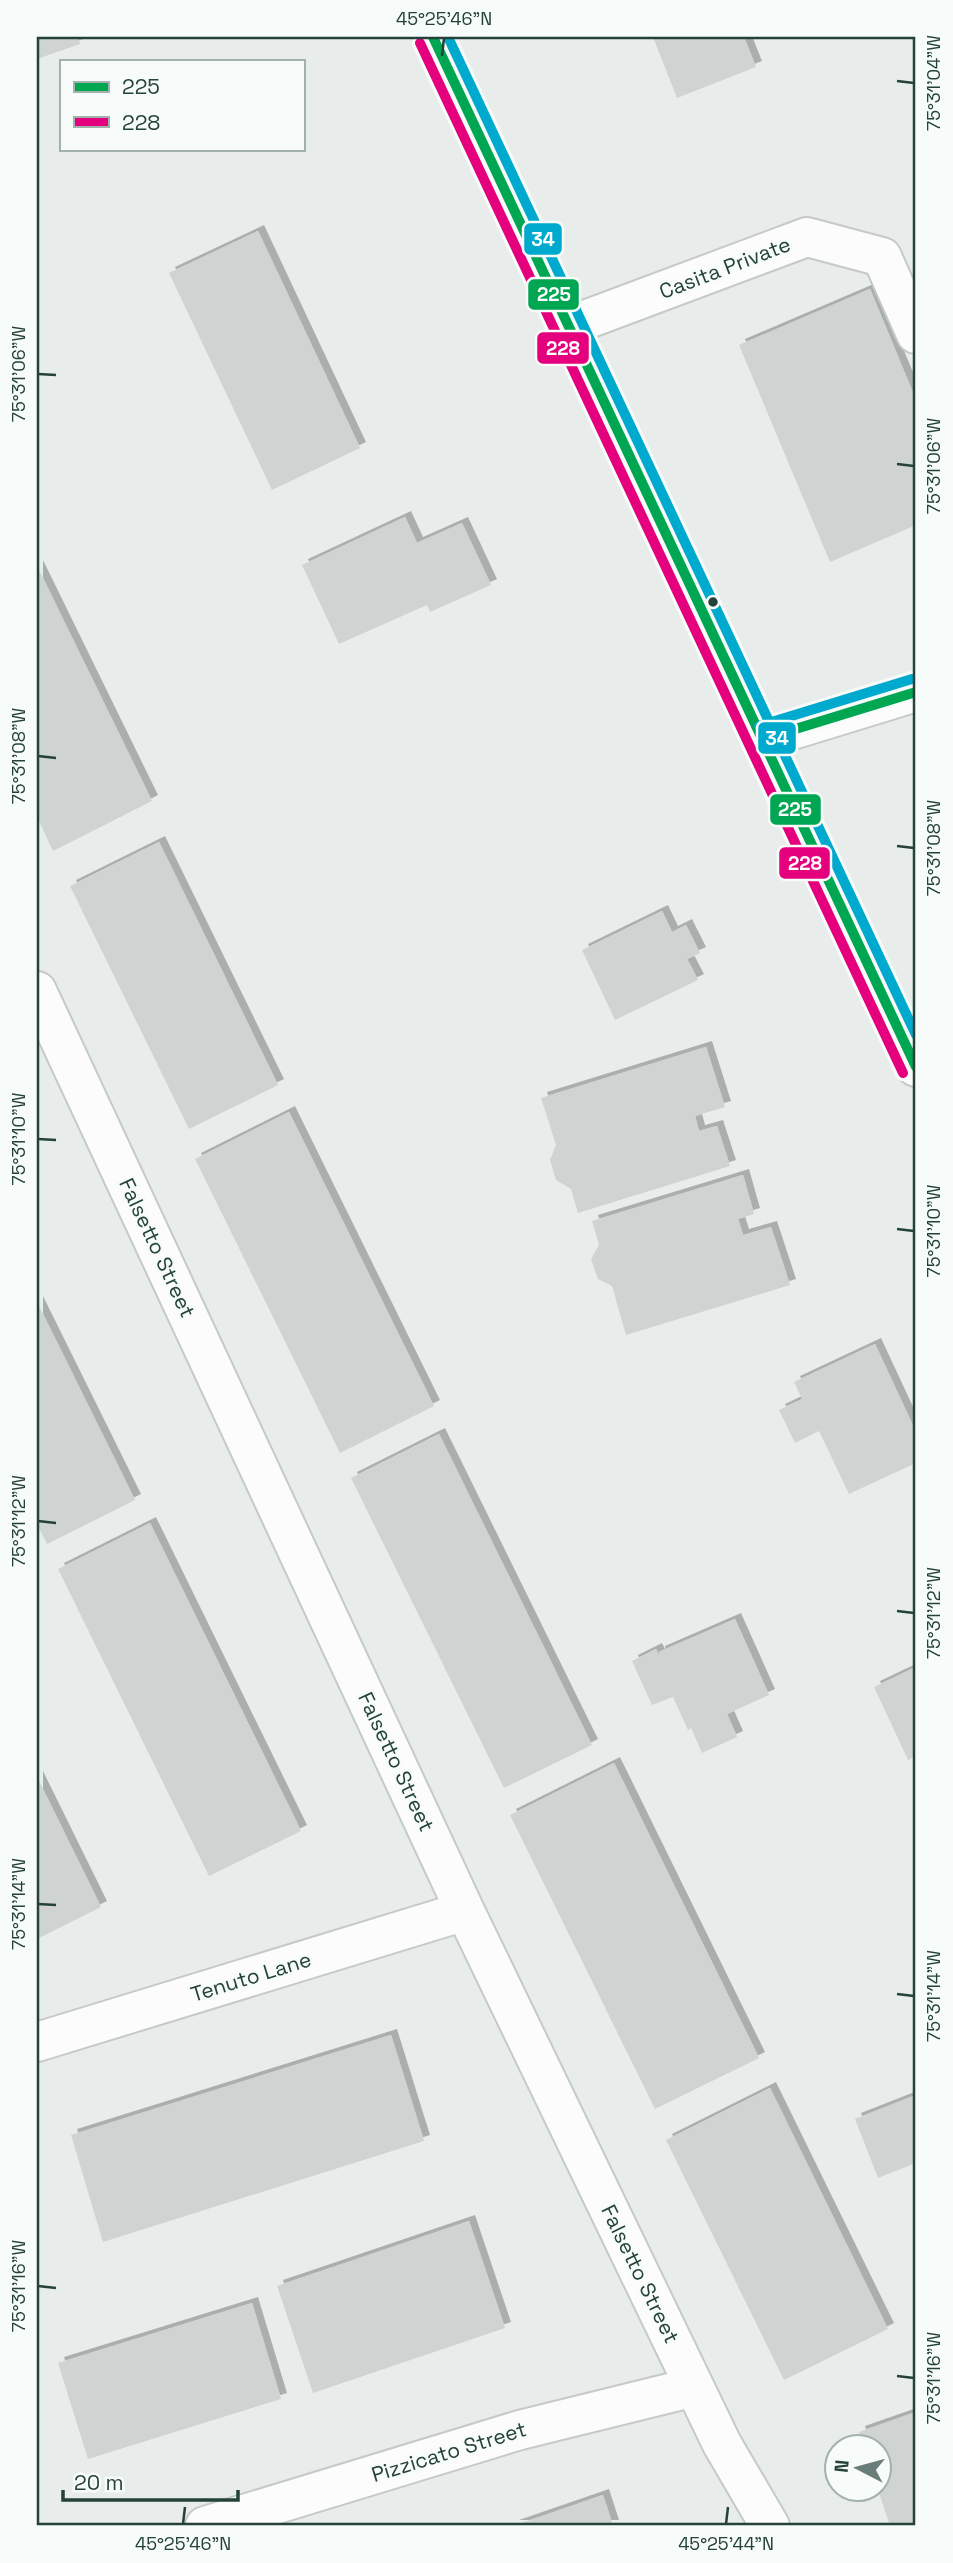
<svg xmlns="http://www.w3.org/2000/svg" width="953" height="2563" font-family="'Space Grotesk',sans-serif">
	<style>
		.building { fill: #cfd4d2; filter: url(#shadow) }
		.lines { fill: none; stroke-linecap: round; stroke-linejoin: round }
		.minor-casing { stroke: #c5cac8; stroke-width: 42 }
		.minor { stroke: #fcfcfc; stroke-width: 38 }
		.bus-1-casing { stroke: #f7fbf9; stroke-width: 16 }
		.bus-2-casing { stroke: #f7fbf9; stroke-width: 16 }
		.bus-3-casing { stroke: #f7fbf9; stroke-width: 16 }
		.bus-1 { stroke: #00a651; stroke-width: 10 }
		.bus-2 { stroke: #e5007d; stroke-width: 10 }
		.bus-3 { stroke: #00a9ce; stroke-width: 10 }
		.ticks { fill: none; stroke: #24423a; stroke-width: 2.5 }
		.bus-dot { fill: #24423a; stroke: #f7fbf9; stroke-width: 2.5 }
		.labels { text-anchor: middle; stroke-width: 5; stroke-linejoin: round; paint-order: stroke }
		.street-label { font-size: 21px; fill: #24423a; stroke: #f7fbf9 }
		.line-badge { stroke: #f7fbf9; stroke-width: 2.5 }
		.badge-label { font-size: 19px; text-anchor: middle; font-weight: bold; fill: #fff }
		.neatline { fill: none; stroke: #24423a; stroke-width: 2.5 }
		.ticks-label { font-size: 18px; text-anchor: middle; fill: #24423a }
	</style>
	<defs>
		<filter id="shadow"><feDropShadow dx="6" dy="-6" stdDeviation="0" flood-color="#0004"/></filter>
	</defs>
	<rect width="100%" height="100%" fill="#e8edeb"/>
	<!-- building -->
	<path class="building" d="M37 37H78L80 44 37 59Z
		M653 37H744L756 67 677 98Z
		M258 231 360 448 272 490 169 273Z
		M870 289 916 400V525L830 562 739 345Z
		M405 517 417 543 462 523 491 585 430 612 427 605 339 644 302 565Z
		M37 566 152 801 53 851 37 817Z
		M159 842 278 1085 189 1129 70 886Z
		M662 911 672 932 686 925 700 953 687 959 698 980 615 1020 582 950Z
		M706 1047 725 1107 695 1116 699 1131 717 1126 730 1166 578 1213 571 1189 556 1180 550 1160 556 1145 541 1098Z
		M289 1112 434 1406 340 1453 195 1159Z
		M743 1175 754 1214 738 1219 743 1235 771 1227 790 1285 626 1335 612 1286 598 1279 591 1259 599 1245 592 1221Z
		M37 1302 135 1500 47 1544 37 1524Z
		M875 1344 916 1432V1463L849 1494 819 1431 795 1443 779 1410 802 1399 794 1382Z
		M439 1434 592 1745 504 1788 351 1478Z
		M150 1523 301 1831 209 1876 58 1569Z
		M735 1619 769 1695 727 1714 737 1737 702 1753 691 1728 688 1730 673 1697 652 1705 632 1661 656 1649 660 1657 659 1652Z
		M916 1667V1756L908 1760 874 1687Z
		M614 1763 759 2058 655 2109 510 1815Z
		M37 1777 101 1907 37 1939Z
		M391 2035 424 2141 103 2242 71 2135Z
		M770 2088 888 2329 784 2380 666 2140Z
		M916 2095V2163L878 2178 855 2119Z
		M469 2221 505 2328 313 2393 277 2286Z
		M252 2303 281 2399 88 2459 58 2363Z
		M916 2412V2526H890L878 2490 880 2448 864 2447 859 2432Z
		M603 2495 613 2526H513Z"/>
	<g class="lines">
		<!-- minor casing -->
		<g class="minor-casing">
			<path id="minor" d="M433 37 916 1067
				M569 326 807 237 882 257 916 334
				M763 739 916 692
				M37 991 465 1911 722 2444 770 2526
				M37 2042 465 1911
				M205 2526 520 2430 694 2387"/>
		</g>
		<!-- minor -->
		<use href="#minor" class="minor"/>
		<!-- bus-1 casing -->
		<g class="bus-1-casing">
			<path id="bus-1" d="M433 37 916 1067
				M763 739 916 692"/>
		</g>
		<!-- bus-2 casing -->
		<g class="bus-2-casing">
			<path id="bus-2" d="M420 43 903 1073"/>
		</g>
		<!-- bus-3 casing -->
		<g class="bus-3-casing">
			<path id="bus-3" d="M448 37 916 1035
				M759 726 912 679"/>
		</g>
		<!-- bus-1 -->
		<use href="#bus-1" class="bus-1"/>
		<!-- bus-2 -->
		<use href="#bus-2" class="bus-2"/>
		<!-- bus-3 -->
		<use href="#bus-3" class="bus-3"/>
	</g>
	<!-- ticks -->
	<path class="ticks" d="M442 56 444 38M897 81 914 83M38 374 56 375M897 464 914 466M38 756 56 758M897 846 914 848M38 1139 56 1140M897 1229 914 1231M38 1521 56 1523M897 1611 914 1613M38 1904 56 1905M897 1994 914 1996M38 2286 56 2288M897 2376 914 2378M183 2524 185 2507M726 2524 728 2507"/>
	<!-- markers -->
	<circle class="bus-dot" cx="713" cy="602" r="6"/>
	<g class="labels">
		<!-- street labels -->
		<g class="street-label">
			<text transform="translate(725 268) rotate(-21)" y="7">Casita Private</text>
			<text transform="translate(157 1248) rotate(65)" y="7">Falsetto Street</text>
			<text transform="translate(396 1762) rotate(65)" y="7">Falsetto Street</text>
			<text transform="translate(251 1977) rotate(-17)" y="7">Tenuto Lane</text>
			<text transform="translate(640 2274) rotate(64)" y="7">Falsetto Street</text>
			<text transform="translate(449 2452) rotate(-17)" y="7">Pizzicato Street</text>
		</g>
	</g>
	<g class="line-badge">
		<rect x="523" y="222" width="40" height="34" rx="7" fill="#00a9ce"/>
		<rect x="527" y="278" width="53" height="33" rx="7" fill="#00a651"/>
		<rect x="536" y="331" width="54" height="34" rx="7" fill="#e5007d"/>
		<rect x="757" y="721" width="40" height="34" rx="7" fill="#00a9ce"/>
		<rect x="769" y="793" width="53" height="33" rx="7" fill="#00a651"/>
		<rect x="778" y="846" width="53" height="34" rx="7" fill="#e5007d"/>
	</g>
	<g class="badge-label">
		<text x="543" y="246">34</text>
		<text x="554" y="301">225</text>
		<text x="563" y="355">228</text>
		<text x="777" y="745">34</text>
		<text x="795" y="816">225</text>
		<text x="805" y="870">228</text>
	</g>
	<!-- border -->
	<rect width="953" height="2563" fill="none" stroke="#f7fbf9" stroke-width="77"/>
	<!-- legend -->
	<rect x="60" y="60" width="245" height="91" fill="#f7fbf9" stroke="#a3b1ad" stroke-width="2"/>
	<rect x="74" y="82" width="35" height="10" fill="#00a651" stroke="#a3b1ad" stroke-width="2"/>
	<text x="122" y="94" font-size="21" fill="#24423a">225</text>
	<rect x="74" y="117" width="35" height="10" fill="#e5007d" stroke="#a3b1ad" stroke-width="2"/>
	<text x="122" y="130" font-size="21" fill="#24423a">228</text>
	<!-- north arrow -->
	<g transform="translate(858 2468) rotate(276)"><circle r="33" fill="#f7fbf9" stroke="#a3b1ad" stroke-width="2"/>
	<path d="M0-5L12 26L0 18L-12 26Z" fill="#697e78"/>
	<text y="-10" font-size="19" font-weight="bold" text-anchor="middle" fill="#24423a">N</text>
	</g>
	<!-- scale -->
	<path d="M63 2490v10h175v-10" fill="none" stroke="#24423a" stroke-width="3.5"/>
	<text x="74" y="2490" font-size="21" fill="#24423a" stroke="#f7fbf9" stroke-width="5" paint-order="stroke">20 m</text>
	<rect x="38" y="38" width="876" height="2486" class="neatline"/>
	<g class="ticks-label">
		<text x="444" y="25">45°25'46"N</text>
		<text transform="translate(934 83) rotate(-90)" y="6">75°31'04"W</text>
		<text transform="translate(19 374) rotate(-90)" y="6">75°31'06"W</text>
		<text transform="translate(934 466) rotate(-90)" y="6">75°31'06"W</text>
		<text transform="translate(19 756) rotate(-90)" y="6">75°31'08"W</text>
		<text transform="translate(934 848) rotate(-90)" y="6">75°31'08"W</text>
		<text transform="translate(19 1139) rotate(-90)" y="6">75°31'10"W</text>
		<text transform="translate(934 1231) rotate(-90)" y="6">75°31'10"W</text>
		<text transform="translate(19 1521) rotate(-90)" y="6">75°31'12"W</text>
		<text transform="translate(934 1613) rotate(-90)" y="6">75°31'12"W</text>
		<text transform="translate(19 1904) rotate(-90)" y="6">75°31'14"W</text>
		<text transform="translate(934 1996) rotate(-90)" y="6">75°31'14"W</text>
		<text transform="translate(19 2286) rotate(-90)" y="6">75°31'16"W</text>
		<text transform="translate(934 2378) rotate(-90)" y="6">75°31'16"W</text>
		<text x="183" y="2550">45°25'46"N</text>
		<text x="726" y="2550">45°25'44"N</text>
	</g>
</svg>
